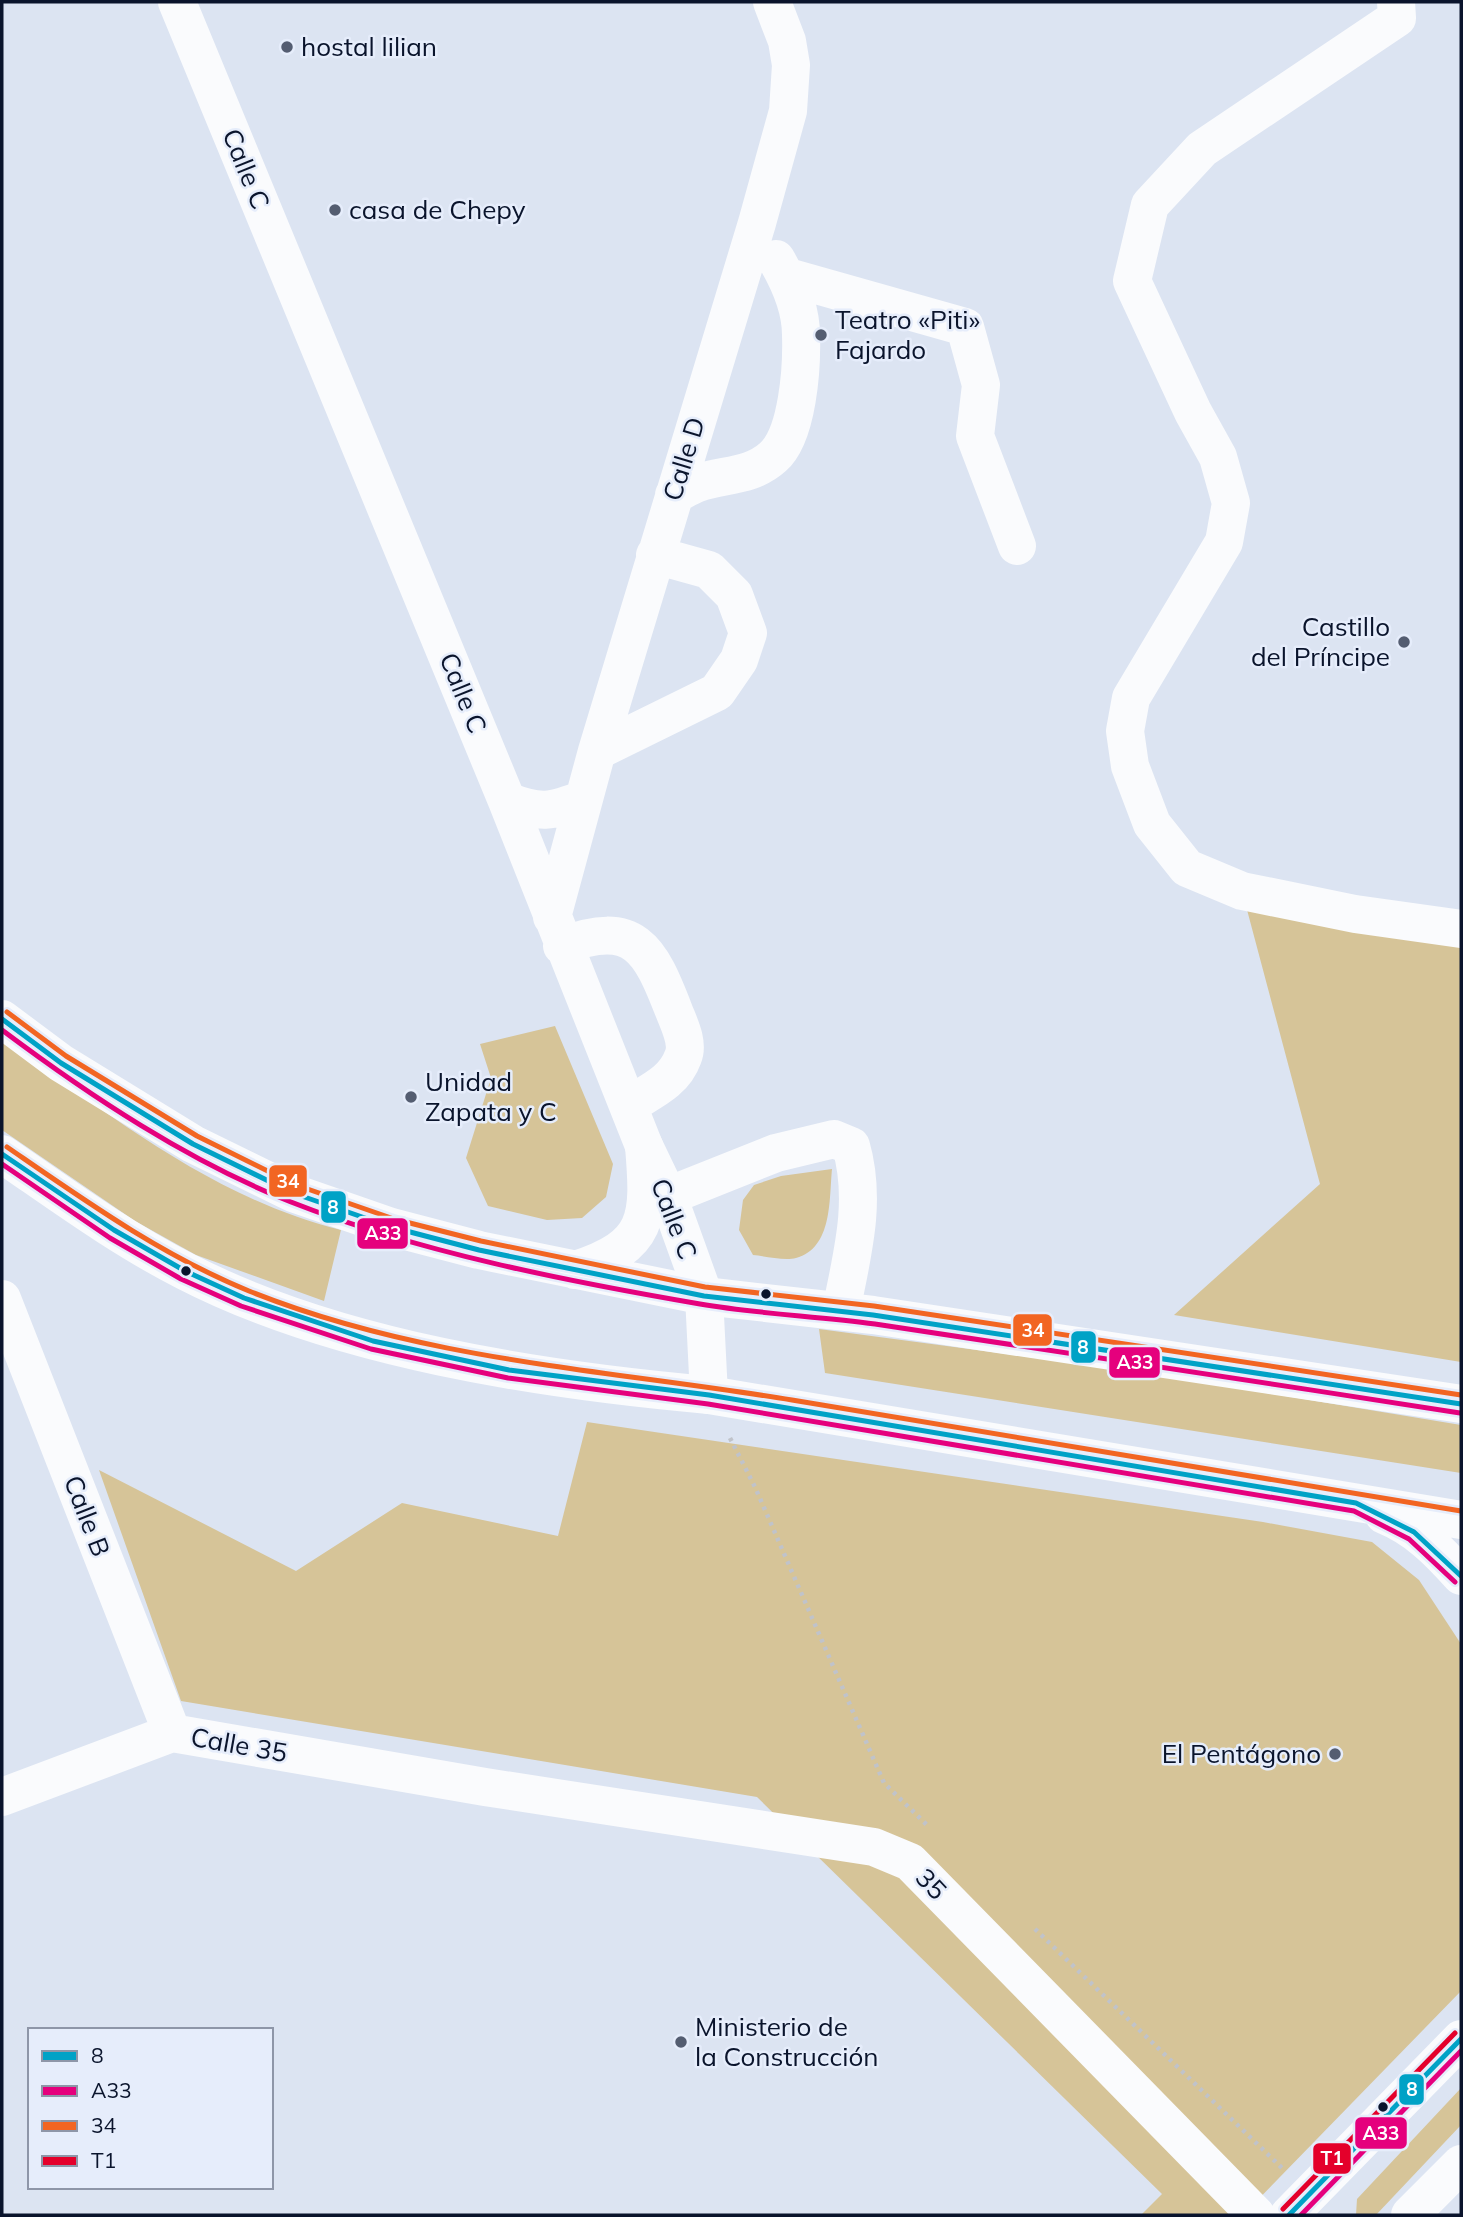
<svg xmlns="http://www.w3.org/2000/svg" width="1463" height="2217" font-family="Mulish,sans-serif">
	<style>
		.green { fill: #d6c498 }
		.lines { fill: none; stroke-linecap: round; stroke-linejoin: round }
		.path { stroke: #c0c3ca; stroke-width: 4.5; stroke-dasharray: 3.5 5; stroke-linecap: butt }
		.minor { stroke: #fafbfd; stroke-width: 38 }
		.major { stroke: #fafbfd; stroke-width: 38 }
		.highway { stroke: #fafbfd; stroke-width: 38 }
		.bus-1-casing { stroke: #e6edfb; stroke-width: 10 }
		.bus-2-casing { stroke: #e6edfb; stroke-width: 10 }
		.bus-3-casing { stroke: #e6edfb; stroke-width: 10 }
		.bus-4-casing { stroke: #e6edfb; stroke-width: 10 }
		.bus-1 { stroke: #00a2c6; stroke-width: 5 }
		.bus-2 { stroke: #e5007d; stroke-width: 5 }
		.bus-3 { stroke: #f26522; stroke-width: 5 }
		.bus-4 { stroke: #e4002b; stroke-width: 5 }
		.poi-dot { fill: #545d71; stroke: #e6edfb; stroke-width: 2.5 }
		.bus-dot { fill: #0a142c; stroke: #e6edfb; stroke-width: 2.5 }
		.labels { text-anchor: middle; stroke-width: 5; stroke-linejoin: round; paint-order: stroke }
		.poi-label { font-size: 26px; fill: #0a142c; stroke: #e6edfb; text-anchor: start }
		.street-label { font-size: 26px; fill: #0a142c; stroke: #e6edfb }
		.line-badge { stroke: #e6edfb; stroke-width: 2.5 }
		.badge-label { font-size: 19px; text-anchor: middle; font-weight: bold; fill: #fff }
	</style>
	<rect width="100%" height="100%" fill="#dce4f2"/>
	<!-- green -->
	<path class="green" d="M1242 891 1461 924V1362L1174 1315 1320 1184Z
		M555 1026 613 1164 606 1197 582 1218 547 1220 488 1206 466 1158 491 1078 480 1044Z
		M2 1039C110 1114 210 1197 341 1230L324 1301 196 1255 135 1221 2 1130Z
		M832 1169C829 1199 833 1248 796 1258 784 1261 765 1256 753 1255L739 1230 743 1200 754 1185 781 1176Z
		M819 1329 1127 1370 1461 1425V1473L825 1373Z
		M587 1422 1263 1522 1372 1542 1419 1580 1461 1644V1991L1243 2215H1141L1162 2194 757 1797 181 1701 99 1470 296 1571 402 1503 558 1536Z
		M1461 2088V2125L1376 2215H1356L1357 2199Z"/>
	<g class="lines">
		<!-- path -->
		<path class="path" d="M730 1438 755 1487 884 1783 928 1826
			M1035 1929 1283 2169"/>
		<!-- minor -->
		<path class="minor" d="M177 2 507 801 644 1146 668 1196 704 1296 709 1395
			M1396 2 1397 18 1202 149 1150 205 1132 281 1193 412 1218 457 1231 503 1224 542 1131 698 1125 731 1130 766 1152 824 1187 868 1242 891 1355 914 1461 929
			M788 277 965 327 981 385 975 436 1017 546
			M674 495C682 491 690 486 698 483 724 474 751 477 773 457 798 435 802 367 801 335 801 309 789 281 776 259
			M597 751 717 692 739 660 748 633 734 595 709 570 655 555
			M507 801C541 814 550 812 584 799
			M552 917 597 751 757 223 788 111 791 65 787 41 772 2
			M562 946C635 918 650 949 674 1011 679 1024 689 1043 683 1057 674 1082 651 1091 629 1105
			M668 1196 776 1153 834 1139 851 1146C867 1202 852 1255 841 1311
			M2 1299 172 1733
			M2 1797 172 1733 485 1787 874 1847 910 1862 1256 2215"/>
		<!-- major -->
		<path class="major" d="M2 1019 61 1063 193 1144 293 1193 391 1227 479 1250 704 1296 873 1315 1461 1404
			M2 1154C62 1195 120 1238 185 1271 336 1349 541 1380 709 1395L1461 1520
			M575 1270C650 1246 650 1218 644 1146
			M1384 1515C1416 1528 1438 1550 1461 1576
			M1289 2215 1461 2039"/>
		<!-- highway -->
		<path class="highway" d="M1410 2215 1461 2164"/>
		<!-- bus-1 casing -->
		<g class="bus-1-casing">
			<path id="bus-1" d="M2 1019 61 1063 193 1144 293 1193 391 1227 479 1250 704 1296 873 1315 1461 1404
				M2 1154 114 1230 185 1271 244 1298 373 1341 509 1370 709 1395 1356 1503 1414 1532 1461 1576
				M1289 2215 1461 2039"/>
		</g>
		<!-- bus-2 casing -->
		<g class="bus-2-casing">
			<path id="bus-2" d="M2 1030C90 1096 188 1161 291 1202 418 1252 566 1281 700 1304 758 1314 817 1316 875 1324 1070 1352 1265 1383 1460 1413
				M2 1164 110 1238 181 1279 241 1306 371 1349 508 1378 708 1404 1354 1511 1409 1539 1455 1582
				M1301 2215 1461 2051"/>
		</g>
		<!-- bus-3 casing -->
		<g class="bus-3-casing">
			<path id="bus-3" d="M7 1012 66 1056 197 1136 296 1185 394 1219 481 1241 705 1287 874 1306 1461 1395
				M7 1147C84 1200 161 1255 249 1291 423 1361 609 1370 792 1400 1015 1437 1238 1474 1461 1511"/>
		</g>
		<!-- bus-4 casing -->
		<g class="bus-4-casing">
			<path id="bus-4" d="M1283 2209 1455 2033"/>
		</g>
		<!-- bus-1 -->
		<use href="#bus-1" class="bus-1"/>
		<!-- bus-2 -->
		<use href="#bus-2" class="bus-2"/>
		<!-- bus-3 -->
		<use href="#bus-3" class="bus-3"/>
		<!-- bus-4 -->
		<use href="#bus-4" class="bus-4"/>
	</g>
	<!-- markers -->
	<g class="poi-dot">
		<circle cx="287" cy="47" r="7"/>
		<circle cx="335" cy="210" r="7"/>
		<circle cx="821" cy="335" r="7"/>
		<circle cx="1404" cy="642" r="7"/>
		<circle cx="411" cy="1097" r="7"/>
		<circle cx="1335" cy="1754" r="7"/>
		<circle cx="681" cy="2042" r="7"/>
	</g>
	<g class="bus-dot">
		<circle cx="186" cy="1271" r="6"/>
		<circle cx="766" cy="1294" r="6"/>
		<circle cx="1383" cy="2107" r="6"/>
	</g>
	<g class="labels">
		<!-- poi labels -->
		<g class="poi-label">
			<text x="301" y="56">hostal lilian</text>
			<text x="349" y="219">casa de Chepy</text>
			<text x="835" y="329">Teatro «Piti»<tspan x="835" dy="30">Fajardo</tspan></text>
			<text x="1390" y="636" text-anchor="end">Castillo<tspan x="1390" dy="30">del Príncipe</tspan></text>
			<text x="425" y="1091">Unidad<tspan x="425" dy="30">Zapata y C</tspan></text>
			<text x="1321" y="1763" text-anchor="end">El Pentágono</text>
			<text x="695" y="2036">Ministerio de<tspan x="695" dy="30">la Construcción</tspan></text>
		</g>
		<!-- street labels -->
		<g class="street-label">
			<text transform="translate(246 169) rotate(68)" y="9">Calle C</text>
			<text transform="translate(684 459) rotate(-73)" y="9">Calle D</text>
			<text transform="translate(463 693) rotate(68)" y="9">Calle C</text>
			<text transform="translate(674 1219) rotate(69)" y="9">Calle C</text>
			<text transform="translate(87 1516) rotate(69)" y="9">Calle B</text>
			<text transform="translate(239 1745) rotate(10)" y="9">Calle 35</text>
			<text transform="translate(931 1884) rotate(46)" y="9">35</text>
		</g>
	</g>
	<g class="line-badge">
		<rect x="268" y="1164" width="40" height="34" rx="7" fill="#f26522"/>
		<rect x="320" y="1190" width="27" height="34" rx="7" fill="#00a2c6"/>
		<rect x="356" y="1217" width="53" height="33" rx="7" fill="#e5007d"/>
		<rect x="1012" y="1313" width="41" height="34" rx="7" fill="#f26522"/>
		<rect x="1070" y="1330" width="27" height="34" rx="7" fill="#00a2c6"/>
		<rect x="1108" y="1346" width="53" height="33" rx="7" fill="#e5007d"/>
		<rect x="1398" y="2073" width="27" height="33" rx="7" fill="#00a2c6"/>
		<rect x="1354" y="2116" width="54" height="34" rx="7" fill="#e5007d"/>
		<rect x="1312" y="2142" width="40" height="33" rx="7" fill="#e4002b"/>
	</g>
	<g class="badge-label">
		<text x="288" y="1188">34</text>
		<text x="333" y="1214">8</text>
		<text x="383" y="1240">A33</text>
		<text x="1033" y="1337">34</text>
		<text x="1083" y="1354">8</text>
		<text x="1135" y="1369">A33</text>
		<text x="1412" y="2096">8</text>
		<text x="1381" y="2140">A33</text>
		<text x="1332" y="2165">T1</text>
	</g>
	<!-- border -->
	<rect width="1463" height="2217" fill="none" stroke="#0a142c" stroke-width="7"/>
	<!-- legend -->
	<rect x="28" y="2028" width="245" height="161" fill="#e6edfb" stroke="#8e96a8" stroke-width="2"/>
	<rect x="42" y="2051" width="35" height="10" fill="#00a2c6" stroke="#8e96a8" stroke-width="2"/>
	<text x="91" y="2063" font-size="21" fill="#0a142c">8</text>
	<rect x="42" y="2086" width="35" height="10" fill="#e5007d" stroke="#8e96a8" stroke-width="2"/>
	<text x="91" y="2098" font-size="21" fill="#0a142c">A33</text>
	<rect x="42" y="2121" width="35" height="10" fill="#f26522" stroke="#8e96a8" stroke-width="2"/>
	<text x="91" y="2133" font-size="21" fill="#0a142c">34</text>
	<rect x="42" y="2156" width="35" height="10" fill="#e4002b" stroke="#8e96a8" stroke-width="2"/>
	<text x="91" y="2168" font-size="21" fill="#0a142c">T1</text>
</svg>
